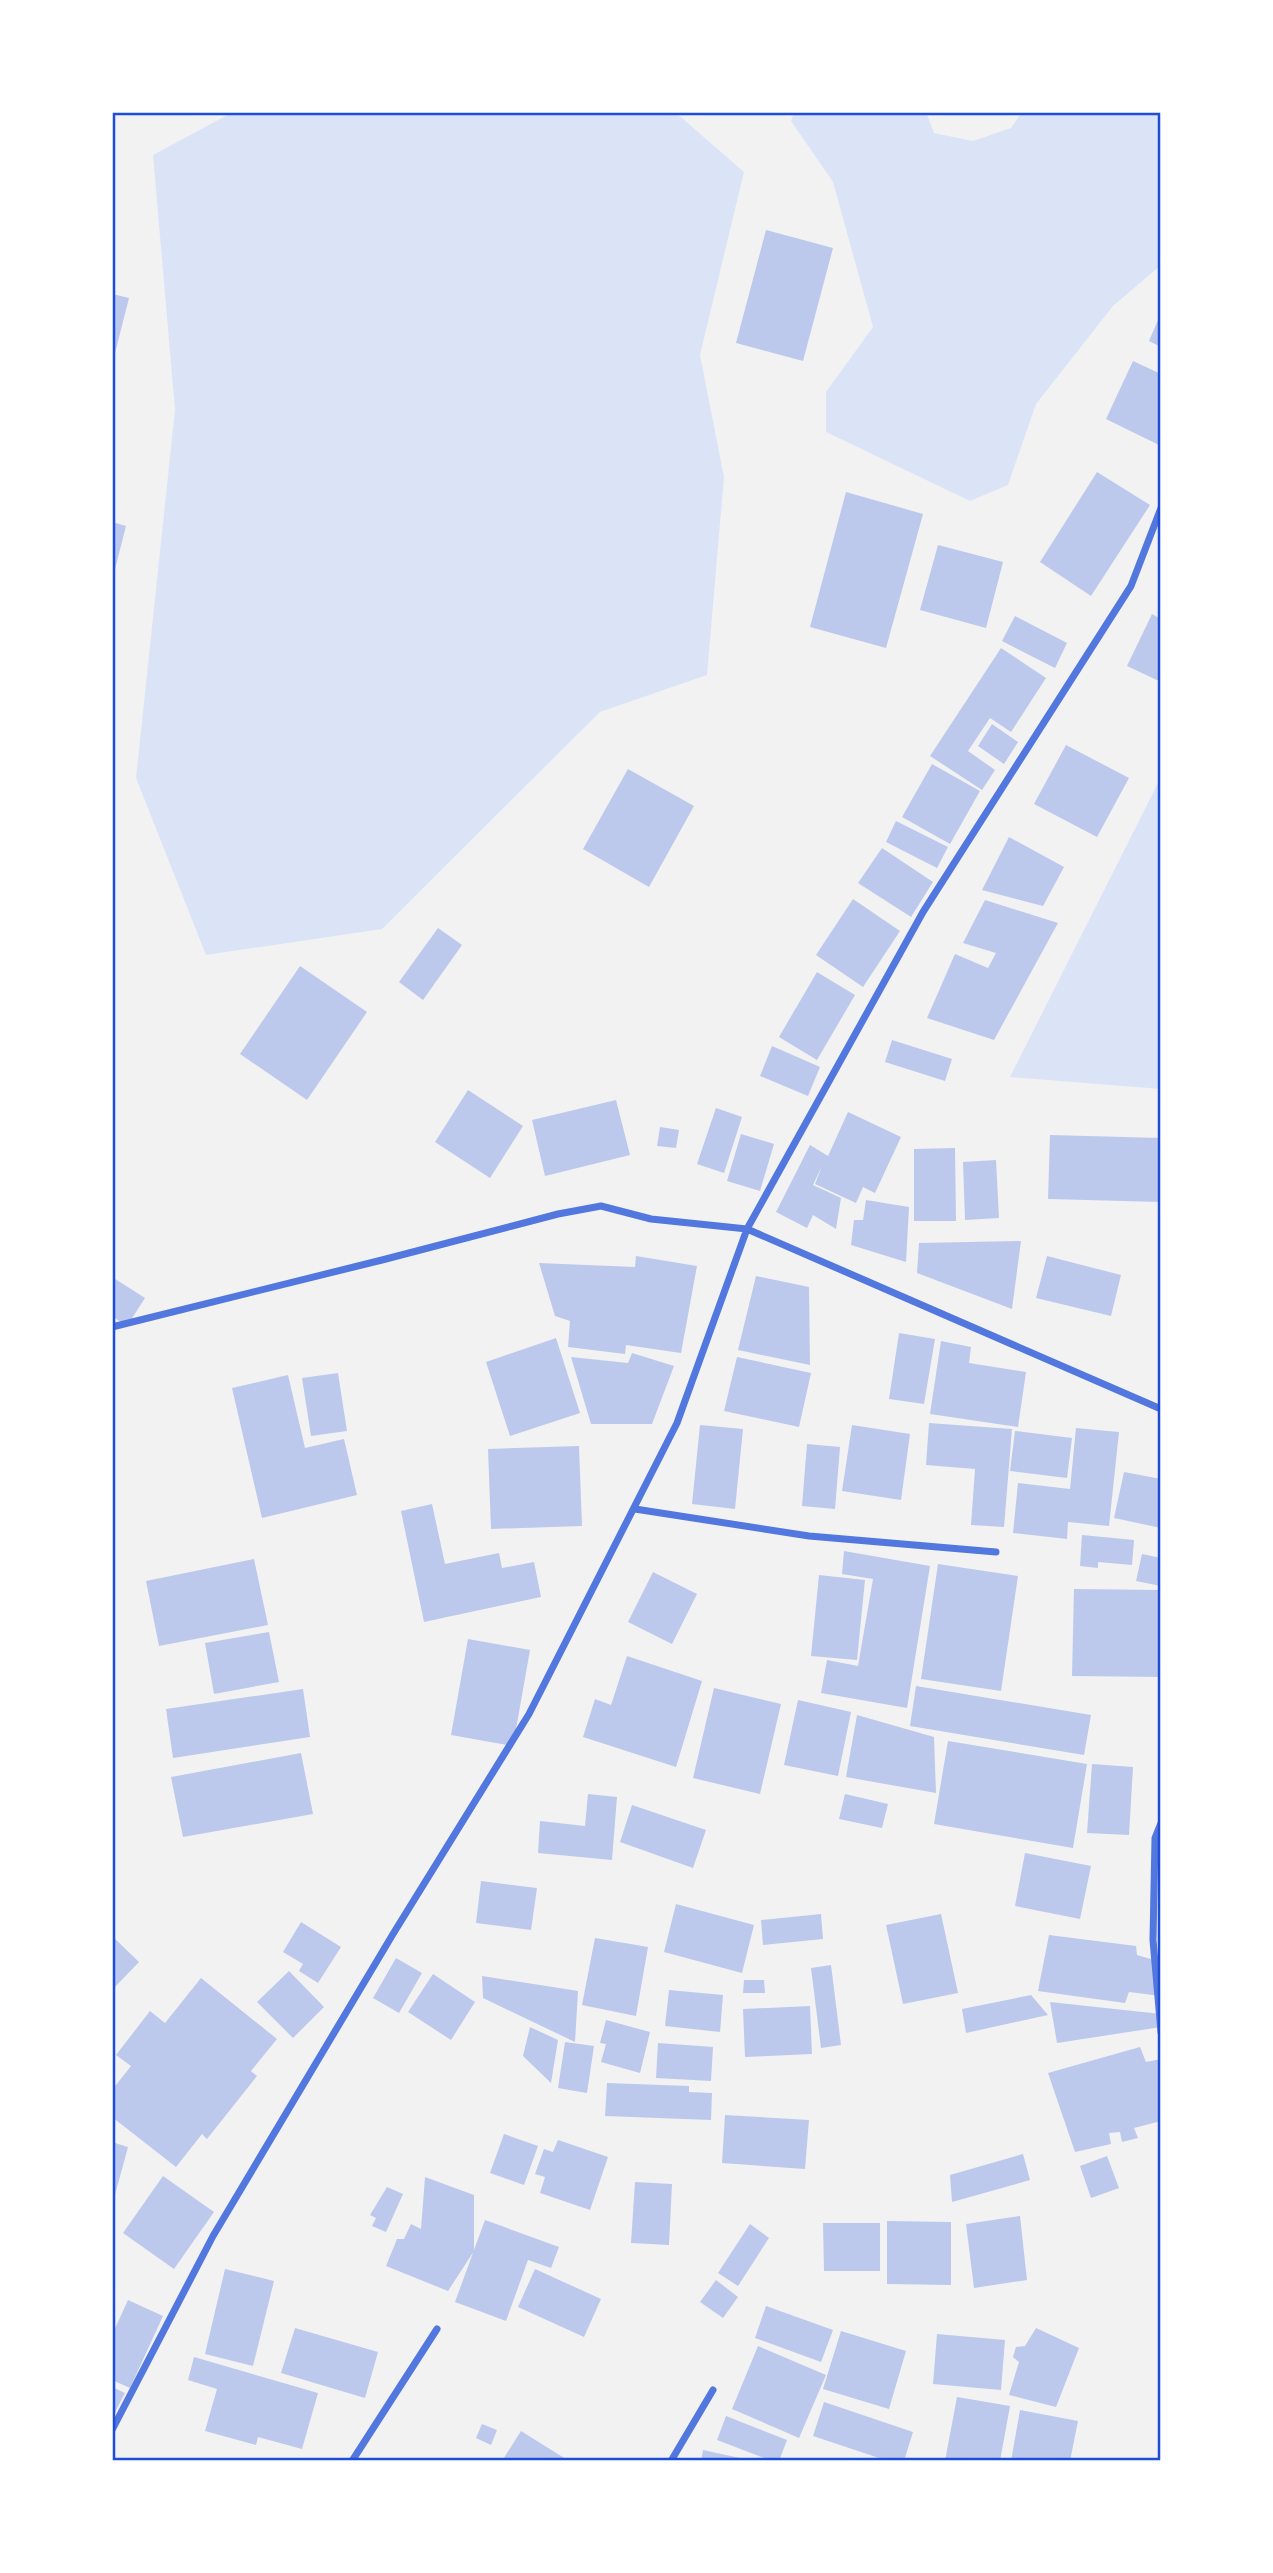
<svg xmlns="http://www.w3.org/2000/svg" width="1273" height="2573" font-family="'Titillium Web',sans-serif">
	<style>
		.green { fill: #dbe4f7 }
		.building { fill: #bdc9ec }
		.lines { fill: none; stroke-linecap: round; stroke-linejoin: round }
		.minor { stroke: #5277de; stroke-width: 7 }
		.neatline { fill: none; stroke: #1d4ed8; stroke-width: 2.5 }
	</style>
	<rect width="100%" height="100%" fill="#f2f2f2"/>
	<!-- green -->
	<path class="green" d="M233 112H675L744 172 700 355 724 477 707 675 600 712 382 929 206 955 136 778 175 410 153 155Z
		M794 112H926L934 133 973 141 1011 128 1022 112H1161V265L1113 306 1036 404 1008 485 970 501 826 432V392L873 327 833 182 791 121Z
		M1161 777V1089L1010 1077Z"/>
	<!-- building -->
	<path class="building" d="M766 230 833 248 803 361 736 343Z
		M112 294 129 298 113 361H112Z
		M1161 313V347L1149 341Z
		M1133 361 1161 374V446L1106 419Z
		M1097 472 1150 505 1091 596 1040 562Z
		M846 492 923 514 886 648 810 627Z
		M112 522 126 526 113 577H112Z
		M938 545 1003 562 986 628 920 610Z
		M1152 614 1161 619V682L1127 666Z
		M1015 616 1067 643 1055 668 1002 641Z
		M1001 648 1046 678 1011 732 990 718 968 751 995 770 982 790 930 756Z
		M992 724 1018 742 1004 764 978 746Z
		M1066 745 1129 778 1097 837 1034 804Z
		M932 764 980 791 950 844 902 817Z
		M628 769 694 806 649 887 583 849Z
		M896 821 948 847 937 868 886 842Z
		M1009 837 1064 867 1043 906 982 890Z
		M882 848 933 882 911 917 858 883Z
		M853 899 900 931 863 987 816 955Z
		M985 900 1058 923 994 1040 927 1018 955 954 988 968 996 953 963 943Z
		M438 928 462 945 423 1000 399 982Z
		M300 966 367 1012 307 1100 240 1054Z
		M817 972 855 995 817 1060 779 1037Z
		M892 1040 952 1059 945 1081 885 1062Z
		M772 1046 820 1067 808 1096 760 1076Z
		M468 1090 523 1126 490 1178 435 1142Z
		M616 1100 630 1155 545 1176 532 1120Z
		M716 1108 742 1117 724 1173 697 1164Z
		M848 1112 901 1137 875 1193 863 1187 856 1203 815 1184 822 1166 813 1185 841 1198 836 1229 813 1215 807 1228 776 1212 810 1145 828 1156Z
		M660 1127 679 1130 676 1148 657 1146Z
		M741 1134 774 1144 760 1191 727 1181Z
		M1050 1135 1161 1138V1202L1048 1199Z
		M955 1148 956 1221H914V1149Z
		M996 1160 999 1218 965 1220 963 1162Z
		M866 1200 909 1207 906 1262 851 1245 854 1220H863Z
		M1021 1241 1012 1309 917 1273 919 1243Z
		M636 1256 697 1266 681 1353 626 1345 625 1354 568 1347 570 1321 555 1316 539 1263 635 1267Z
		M1047 1256 1121 1275 1111 1316 1036 1298Z
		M756 1276 809 1287 810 1365 738 1350Z
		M112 1277 145 1298 127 1326 112 1316Z
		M899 1333 935 1339 924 1404 889 1399Z
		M556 1338 580 1413 510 1436 486 1362Z
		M941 1341 971 1347 969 1363 1026 1372 1018 1427 930 1414Z
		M632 1353 674 1366 652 1424H591L571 1357 628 1363Z
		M737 1357 811 1373 799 1427 724 1411Z
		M338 1373 347 1431 311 1436 302 1378Z
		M288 1375 305 1448 344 1439 357 1495 262 1518 232 1388Z
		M929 1423 1012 1429 1004 1527 971 1525 975 1469 926 1465Z
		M700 1425 743 1429 735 1509 692 1504Z
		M852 1425 910 1434 901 1500 842 1491Z
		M1076 1428 1119 1432 1109 1526 1068 1522 1067 1539 1013 1533 1018 1483 1070 1489Z
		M1015 1431 1072 1438 1067 1478 1010 1471Z
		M807 1444 840 1447 835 1509 802 1506Z
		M579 1446 582 1526 491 1529 488 1449Z
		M1124 1472 1161 1479V1528L1114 1518Z
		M432 1504 445 1564 499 1553 502 1568 534 1562 541 1597 424 1622 401 1511Z
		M1082 1535 1134 1540 1132 1565 1098 1562V1568L1080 1566Z
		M844 1551 930 1566 907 1708 821 1693 827 1660 858 1666 873 1579 842 1574Z
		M1142 1554 1161 1558V1586L1136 1581Z
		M254 1559 268 1625 159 1646 146 1581Z
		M938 1564 1018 1576 1001 1691 921 1679Z
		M653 1572 697 1594 672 1644 628 1622Z
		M819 1575 865 1580 857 1660 811 1656Z
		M1074 1589 1161 1590V1677L1072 1676Z
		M269 1632 279 1682 214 1694 205 1643Z
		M468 1639 530 1650 513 1746 451 1735Z
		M627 1656 702 1681 676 1767 583 1737 595 1699 611 1705Z
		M916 1686 1091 1715 1084 1755 910 1726Z
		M714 1688 781 1704 760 1794 693 1778Z
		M303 1689 310 1737 173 1758 166 1709Z
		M798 1700 851 1712 838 1776 784 1765Z
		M857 1715 934 1737 936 1793 846 1777Z
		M948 1741 1087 1764 1073 1848 934 1824Z
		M301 1753 313 1814 183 1837 171 1777Z
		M1092 1764 1133 1767 1129 1835 1087 1833Z
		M588 1794 617 1797 612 1860 538 1853 540 1821 585 1826Z
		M845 1794 888 1804 882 1828 839 1819Z
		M632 1805 706 1830 693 1868 620 1842Z
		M1025 1853 1091 1866 1080 1919 1015 1906Z
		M481 1881 537 1888 531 1930 476 1923Z
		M676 1904 754 1925 742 1973 664 1952Z
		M821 1914 823 1939 763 1945 761 1920Z
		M941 1914 958 1993 903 2004 886 1925Z
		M301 1922 341 1947 318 1983 299 1971 303 1964 283 1952Z
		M1049 1935 1136 1946 1137 1955 1161 1962V1996L1129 1992 1125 2003 1038 1991Z
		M112 1936 139 1962 112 1990Z
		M595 1938 648 1947 636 2016 582 2005Z
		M396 1958 422 1973 399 2013 373 1998Z
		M831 1965 841 2045 821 2048 811 1968Z
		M289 1971 324 2007 293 2038 257 2002Z
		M433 1974 475 2002 451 2040 408 2012Z
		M482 1976 578 1991 575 2042 483 1998Z
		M201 1978 277 2039 251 2071 257 2076 207 2139 202 2134 176 2167 112 2117V2090L131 2066 116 2055 150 2011 165 2023Z
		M744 1980H764L765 1993H743Z
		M669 1990 723 1995 720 2032 665 2026Z
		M1031 1995 1048 2015 966 2033 962 2009Z
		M1050 2002 1161 2014V2027L1057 2043Z
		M810 2006 812 2054 745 2057 743 2009Z
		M606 2020 650 2032 640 2073 601 2062 606 2044 600 2043Z
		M530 2027 558 2040 551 2083 523 2056Z
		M565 2042 594 2046 587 2093 558 2088Z
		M658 2043 713 2047 711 2081 656 2078Z
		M1140 2047 1146 2062 1161 2059V2121L1134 2128 1138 2138 1122 2142 1120 2132 1109 2133 1111 2144 1075 2152 1048 2073Z
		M607 2083 689 2086V2092L712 2093 711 2120 605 2116Z
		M725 2115 809 2120 805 2169 722 2163Z
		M504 2134 538 2146 524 2185 490 2173Z
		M558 2140 608 2157 590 2210 540 2193 545 2177 535 2174 544 2149 553 2152Z
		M112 2142 128 2147 113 2202H112Z
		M1023 2154 1030 2180 952 2202 950 2175Z
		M1107 2156 1119 2188 1091 2198 1080 2166Z
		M163 2176 214 2212 174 2269 123 2233Z
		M425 2177 474 2195V2251L448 2291 386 2266 397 2239H404L411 2224 421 2229Z
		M635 2182 672 2184 669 2245 631 2243Z
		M387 2187 403 2194 386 2232 372 2226 376 2218 370 2215Z
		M1020 2216 1027 2280 974 2288 966 2224Z
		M485 2220 559 2247 551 2268 528 2260 506 2321 455 2302Z
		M887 2221 951 2222V2285L887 2284Z
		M823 2223H880V2271H824Z
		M750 2224 769 2238 738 2286 718 2273Z
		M225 2269 274 2281 253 2366 205 2354Z
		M535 2269 601 2299 584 2337 518 2307Z
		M716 2280 738 2297 723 2318 700 2302Z
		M128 2300 163 2316 130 2388 112 2380V2335Z
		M766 2306 833 2330 821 2362 755 2338Z
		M295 2328 378 2352 365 2398 281 2373Z
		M1036 2328 1079 2348 1056 2407 1009 2395 1019 2362 1013 2357 1016 2347 1025 2346Z
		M841 2331 906 2351 889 2409 823 2389Z
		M937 2334 1005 2340 1001 2390 933 2384Z
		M758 2346 826 2375 799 2438 732 2409Z
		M194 2357 318 2393 302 2449 258 2437 256 2445 205 2431 217 2389 188 2380Z
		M112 2387 125 2393 112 2418Z
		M957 2397 1010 2406 1000 2461H945Z
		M824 2402 913 2432 904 2461H888L813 2436Z
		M1020 2410 1078 2421 1070 2461H1011Z
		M726 2416 787 2440 779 2461H772L717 2440Z
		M482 2424 497 2430 491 2445 476 2438Z
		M521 2431 569 2461H502Z
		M703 2450 749 2460V2461H701Z"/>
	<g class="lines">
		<!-- minor -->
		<path class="minor" d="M112 1327 382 1260 558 1214 601 1206 651 1219 747 1229 1161 1409
			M635 1509 809 1536 996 1552
			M1161 1823 1155 1838 1153 1940 1161 2032
			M112 2430 213 2236 393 1934 529 1714 677 1423 747 1229 923 912 1131 586 1161 508
			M352 2461 437 2329
			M671 2461 713 2390"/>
	</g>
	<!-- border -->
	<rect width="1273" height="2573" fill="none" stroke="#ffffff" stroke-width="228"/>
	<rect x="114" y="114" width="1045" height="2345" class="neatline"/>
</svg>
